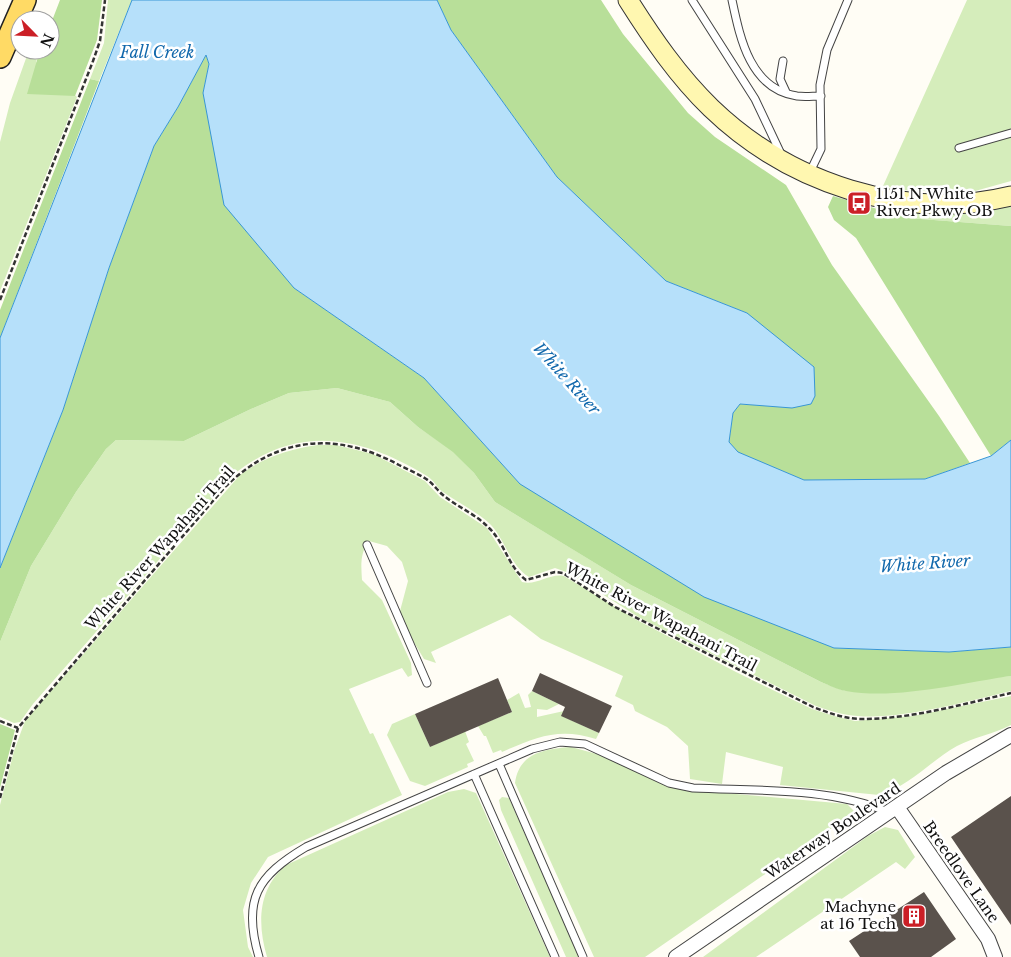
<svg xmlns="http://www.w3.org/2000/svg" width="1011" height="957" font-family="'Libre Baskerville',serif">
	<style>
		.green { fill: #d5edbb }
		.forest { fill: #b8df99 }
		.water { fill: #b6e0fa; stroke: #3896d5 }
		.building { fill: #5a524c }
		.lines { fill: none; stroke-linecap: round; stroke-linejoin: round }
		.lane-casing { stroke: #444; stroke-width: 9 }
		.street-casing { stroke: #444; stroke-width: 16 }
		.secondary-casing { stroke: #333; stroke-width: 21 }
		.primary-casing { stroke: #222; stroke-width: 24 }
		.path { stroke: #333; stroke-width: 2.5; stroke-dasharray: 5 2.5; stroke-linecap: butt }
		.lane { stroke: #fff; stroke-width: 7 }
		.street { stroke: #fff; stroke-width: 14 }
		.secondary { stroke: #fff7b0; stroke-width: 19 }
		.primary { stroke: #ffda65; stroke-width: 21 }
		.labels { text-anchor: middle; stroke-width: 5; stroke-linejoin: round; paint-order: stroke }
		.poi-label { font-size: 15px; fill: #111; stroke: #fff; text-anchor: start }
		.street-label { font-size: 15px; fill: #111; stroke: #fff }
		.water-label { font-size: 16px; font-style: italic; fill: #1168ac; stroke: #fff }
	</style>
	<rect width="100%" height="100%" fill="#fffdf5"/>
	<!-- green -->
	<path class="green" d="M108 0H132L99 81 90 79 104 43Z
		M967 0H1011V181L968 193 901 190 883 186Z
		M29 50H40L36 62 77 97 0 291V142L10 103Z
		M1011 206V226L908 218 890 212V209C933 216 968 217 1011 206Z
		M337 388 390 402 418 427 453 451 474 473 495 502 564 544 631 585 821 682 845 691 1011 676V691C969 701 900 720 858 716 843 715 830 711 816 706L640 618 569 573 555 568 529 577C510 565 505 540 491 525 478 512 458 503 443 492 437 488 434 480 427 476 361 436 297 423 233 475L33 704 20 722 14 723 0 717V642L31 566 76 492 106 449 116 440 184 441 251 409 289 393Z
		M318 445H336L373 454 425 481 440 497 487 528 522 582C537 586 549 573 564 576L635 619 736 672 812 709 834 716 855 721 913 716 1011 696V725C994 734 974 737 957 746 930 761 909 787 879 795L780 785 783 767 726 752 722 784 690 779 688 746 667 727 635 711 633 705 615 696 623 676 541 639 510 615 431 652 436 663 424 659 404 626 400 611 408 581 402 562 387 546 369 541C360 553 361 565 362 580L382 600 411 663 412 675 408 677 402 668 349 689 370 734 373 733 402 795 268 857 251 883 243 910 248 947 253 957H0V805L14 751 25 721 240 475C264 457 289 449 318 445Z
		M532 691 559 704 547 710 537 709V717L564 711 562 716 599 733 596 739C559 727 536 737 502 752L501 750 493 753 486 736H484L478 726 512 712 507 700 519 693 525 708 531 707 528 695Z
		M415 714 430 747 465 731 469 742 466 744 474 761 467 764 468 767 425 786 410 781 387 735 392 724Z
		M571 747 597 754 680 789 847 804 855 812 645 957H594L515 783C519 753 544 749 571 747Z
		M464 789 476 793 550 957H267C257 923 258 889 286 865L448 792Z
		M502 797 509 798 579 957H566L501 810 499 800Z
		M885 827 898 830 915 857 905 869 896 862 756 957H703L868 836Z"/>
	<!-- forest -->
	<path class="forest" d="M60 0H102L97 40 75 96 27 94 40 50H50V26Z
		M437 0H601L623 34 688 113 715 137 786 185 832 265 939 416 970 463 925 479 804 480 737 452 729 442 733 412 740 404 758 405 747 313 666 281 557 177 451 30Z
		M206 55 209 64 203 93 294 288 424 378 520 484 834 648 949 652 1011 647V676C961 683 896 700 846 691 838 690 829 685 821 682L631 585 495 502 474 473 453 452 418 427 390 402 337 388 289 393 251 409 184 441 116 440 106 449 76 492 31 566 0 642V568L63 410 109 268 154 146 178 107Z
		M90 79 99 81 0 338V310Z
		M833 196 908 218 1011 226V440L991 456 856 238 834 220 828 207Z
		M0 724 15 730 0 788Z"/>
	<!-- water -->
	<path class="water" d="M132 0H437L451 30 557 177 666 281 747 313 814 367 815 396 811 404 792 408 740 404 733 413 729 442 738 452 804 480 925 479 991 456 1011 440V647L949 652 834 648 704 597 520 484 424 378 294 288 224 205 203 93 209 64 206 55 178 107 154 146 109 268 63 410 0 568V338Z"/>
	<!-- building -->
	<path class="building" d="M540 673 612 706 599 733 561 716 565 707 532 691Z
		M498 678 512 712 430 747 415 714Z
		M1011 796V925L951 837Z
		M924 892 956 939 931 957H860L849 941Z"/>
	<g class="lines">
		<!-- lane casing -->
		<g class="lane-casing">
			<path id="lane" d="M692 0 755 99 781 154
				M732 0C740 38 750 89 797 96 805 97 813 96 821 96
				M783 61 780 79 786 92
				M959 148 1011 133
				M809 174 821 149 820 85 827 50 848 0
				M367 545 427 683
				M499 764 583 957
				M474 774 555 957
				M259 957C242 900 257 876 306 847L532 749 560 742 585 744 669 783 693 788C757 791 828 787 888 812"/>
		</g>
		<!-- street casing -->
		<g class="street-casing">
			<path id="street" d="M897 807 988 939 995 957
				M676 957 946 773 1011 735"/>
		</g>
		<!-- secondary casing -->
		<g class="secondary-casing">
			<path id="secondary" d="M628 0C652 38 678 76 711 108 789 183 904 222 1011 196"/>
		</g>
		<!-- primary casing -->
		<g class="primary-casing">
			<path id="primary" d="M0 57 25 0"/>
		</g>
		<!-- path -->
		<path class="path" d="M0 300 93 61 100 41 105 0
			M0 721 18 728
			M0 798 18 728 225 487C277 436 336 431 399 465 409 470 421 475 429 481 434 485 438 491 443 495 457 507 476 514 489 528 505 543 508 567 526 580L555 572 563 573 615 607 813 707C829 713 845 719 862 719 912 719 963 704 1011 693"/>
		<!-- lane -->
		<use href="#lane" class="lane"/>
		<!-- street -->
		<use href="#street" class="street"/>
		<!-- secondary -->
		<use href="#secondary" class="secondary"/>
		<!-- primary -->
		<use href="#primary" class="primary"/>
	</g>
	<!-- icons -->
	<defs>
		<g id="bus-square" transform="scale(1.25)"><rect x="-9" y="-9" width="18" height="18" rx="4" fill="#cb1f26" stroke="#fff"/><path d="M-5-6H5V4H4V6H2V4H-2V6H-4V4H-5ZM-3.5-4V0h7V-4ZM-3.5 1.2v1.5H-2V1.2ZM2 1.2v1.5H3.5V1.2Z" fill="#fff"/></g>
		<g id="building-square" transform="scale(1.25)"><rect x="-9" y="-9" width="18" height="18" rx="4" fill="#cb1f26" stroke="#fff"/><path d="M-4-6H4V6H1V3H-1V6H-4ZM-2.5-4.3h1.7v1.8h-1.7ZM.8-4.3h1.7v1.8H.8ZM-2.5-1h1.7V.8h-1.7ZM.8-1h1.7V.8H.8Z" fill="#fff"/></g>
	</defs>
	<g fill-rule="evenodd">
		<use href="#bus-square" x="859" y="203"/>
		<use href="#building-square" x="914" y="916"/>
	</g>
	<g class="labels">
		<!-- poi labels -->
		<g class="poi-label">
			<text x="876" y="199">1151 N White<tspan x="876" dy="17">River Pkwy OB</tspan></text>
			<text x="896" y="912" text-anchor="end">Machyne<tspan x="896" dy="17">at 16 Tech</tspan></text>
		</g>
		<!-- street labels -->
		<g class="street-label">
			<text transform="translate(160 548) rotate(-48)" y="5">White River Wapahani Trail</text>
			<text transform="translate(661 617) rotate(28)" y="5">White River Wapahani Trail</text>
			<text transform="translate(833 831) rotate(-34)" y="5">Waterway Boulevard</text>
			<text transform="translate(961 872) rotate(55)" y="5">Breedlove Lane</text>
		</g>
		<!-- water labels -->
		<g class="water-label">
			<text x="157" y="58">Fall Creek</text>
			<text transform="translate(567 378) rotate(48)" y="6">White River</text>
			<text transform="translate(925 563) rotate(-4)" y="6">White River</text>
		</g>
	</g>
	<!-- north arrow -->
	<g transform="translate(35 35) rotate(114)"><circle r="24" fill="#ffffff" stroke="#a0a0a0"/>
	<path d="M0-4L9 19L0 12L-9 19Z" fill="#cb1f26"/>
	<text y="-8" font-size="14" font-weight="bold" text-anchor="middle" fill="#111111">N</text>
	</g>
</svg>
